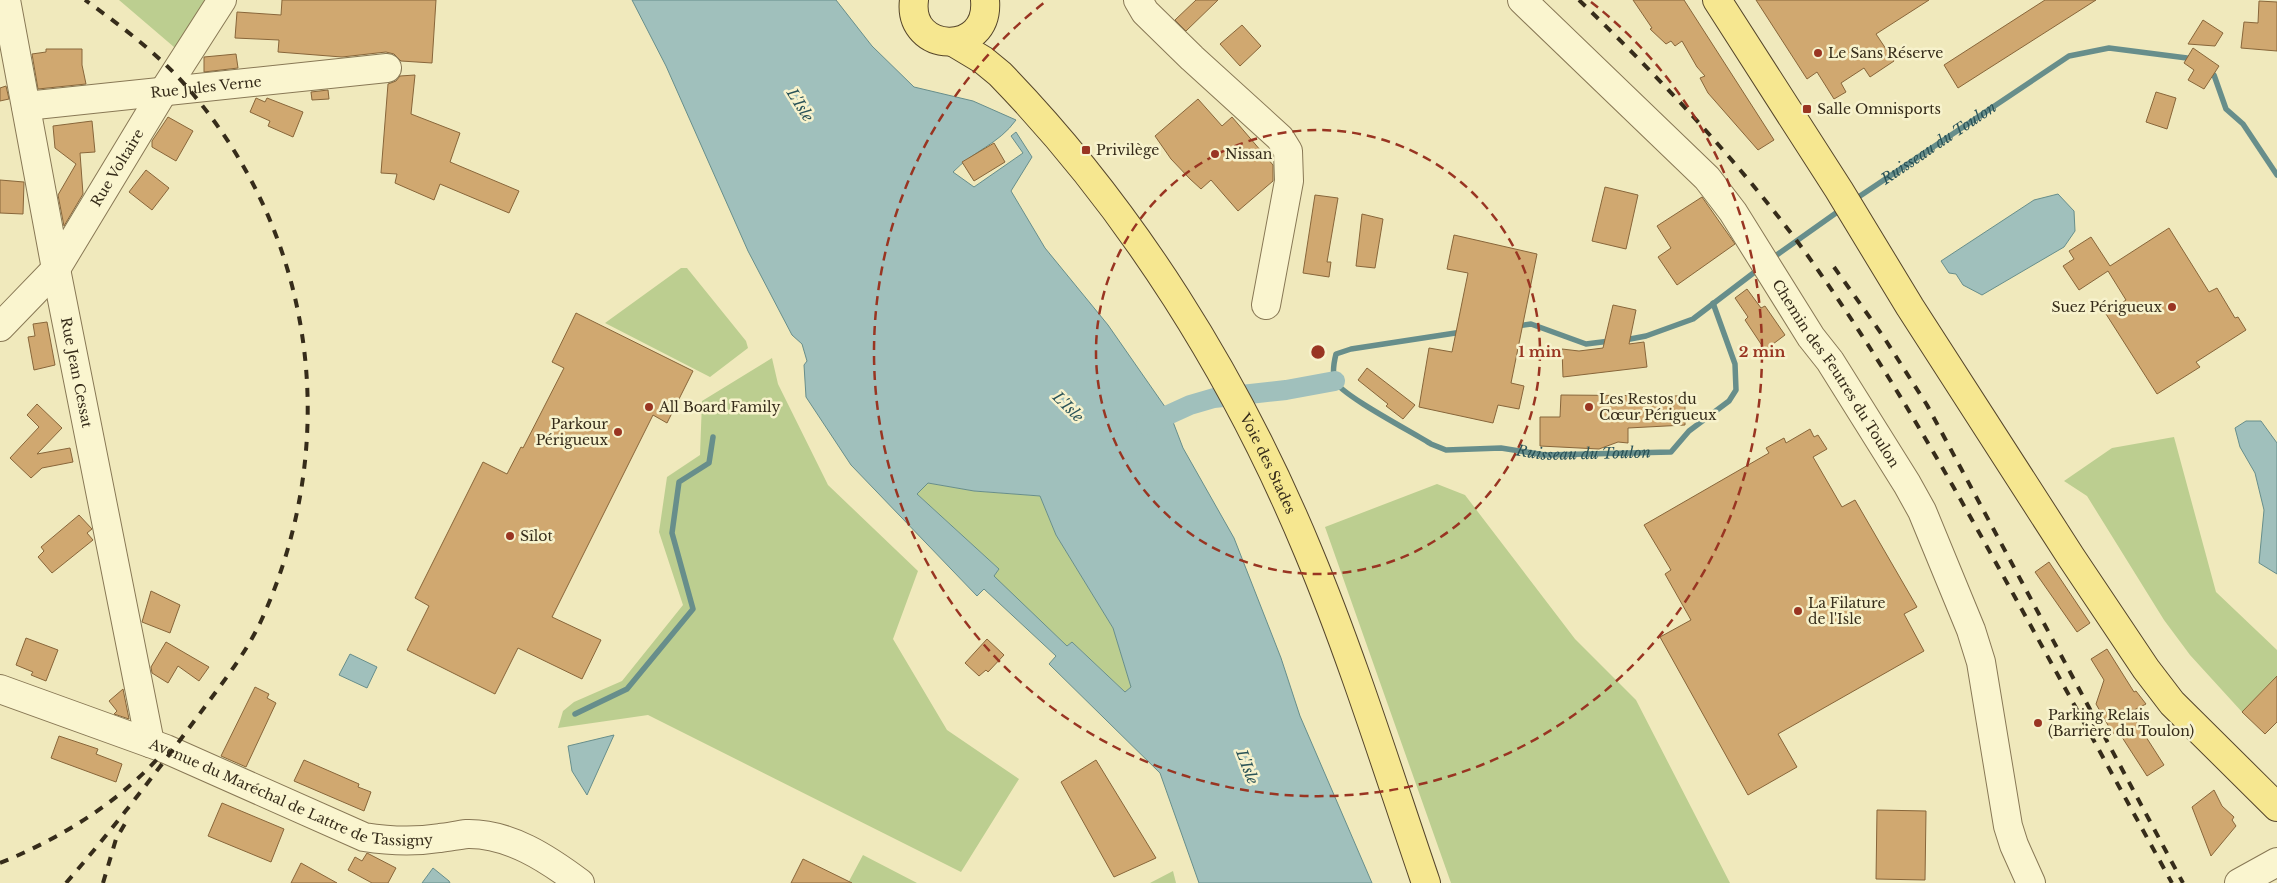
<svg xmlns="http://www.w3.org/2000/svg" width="2277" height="883" font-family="'Libre Baskerville',serif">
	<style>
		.green { fill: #bcce90 }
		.water { fill: #a0c0bc; stroke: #678e8b; fill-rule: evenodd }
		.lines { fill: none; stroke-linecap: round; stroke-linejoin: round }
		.stream { stroke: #678e8b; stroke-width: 5.5 }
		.canal { stroke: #a0c0bc; stroke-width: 20 }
		.building { fill: #d0a870; stroke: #88663a }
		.minor-casing { stroke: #887855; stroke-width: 30 }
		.major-casing { stroke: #55452a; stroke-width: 30 }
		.minor { stroke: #faf5cf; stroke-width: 28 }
		.major { stroke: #f6e790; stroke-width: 28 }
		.rail { stroke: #362c1a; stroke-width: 4; stroke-dasharray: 9 9; stroke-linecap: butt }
		.ring { fill: none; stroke: #993522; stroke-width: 2.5; stroke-dasharray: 9 6 }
		.poi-dot { fill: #993522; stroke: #f7f2cc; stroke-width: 2 }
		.labels { text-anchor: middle; stroke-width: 5; stroke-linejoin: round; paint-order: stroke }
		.poi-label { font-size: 14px; fill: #362c1a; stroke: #f7f2cc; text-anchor: start }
		.street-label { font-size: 14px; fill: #362c1a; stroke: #f7f2cc }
		.water-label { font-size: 15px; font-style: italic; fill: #295257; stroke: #f7f2cc }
		.centre { fill: #993522; stroke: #f7f2cc; stroke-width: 2.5 }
		.ring-label { font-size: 15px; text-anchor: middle; font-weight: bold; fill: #993522; stroke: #f7f2cc; stroke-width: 5; stroke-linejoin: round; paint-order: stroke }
	</style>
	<rect width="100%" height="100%" fill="#f0e9bc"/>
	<!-- green -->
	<path class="green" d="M119 0H215L181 53Z
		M681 268H687L746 341 748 348 710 377 605 323Z
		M772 358 778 384 828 485 918 571 893 639 947 730 1019 779 961 872 648 715 558 728 563 711 574 702 622 681 683 605 659 532 667 477 700 455 702 401Z
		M2174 437 2216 592 2277 650V676L2242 712 2190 655 2164 620 2087 496 2064 481 2112 448Z
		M928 483 974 491 1040 496 1056 535 1113 628 1131 687 1125 692 1072 642 1067 646 993 576 999 569 917 494Z
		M1437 484 1465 495 1575 639 1636 700 1730 883H1451L1325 527Z
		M863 855 917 883H848Z
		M1173 871 1176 883H1150Z"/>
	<!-- water -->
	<path class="water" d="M632 0H836L872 46 914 87 973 101 1016 120C999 144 973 151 953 172L974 187 1023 153 1011 136 1016 132 1032 157 1011 191 1045 248 1108 325 1170 414 1183 448 1234 538 1281 658 1300 716 1372 883H1199L1160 773 1049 664 1056 656 984 589 977 596 851 465 806 397 804 365 807 361 802 344 792 335 748 251 666 66ZM928 483 974 491 1040 496 1056 535 1113 628 1131 687 1125 692 1072 642 1067 646 994 576 999 569 917 494Z
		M2058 194 2074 211 2075 231 2064 247 1982 295 1963 285 1956 274 1949 273 1941 261 2034 200Z
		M2246 421H2261L2277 443V574L2259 563 2264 510 2255 473 2240 447 2235 428Z
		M350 654 377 667 367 688 339 675Z
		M614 735 587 795 572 771 568 746Z
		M433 868 449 881 450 883H422Z"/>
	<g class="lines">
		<!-- stream -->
		<g class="stream">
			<path d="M2214 75 2226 109 2243 124 2277 175"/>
			<path id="s1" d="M1854 200 2069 56 2109 48 2187 58"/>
			<path d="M1771 259 1843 208"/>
			<path d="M1516 326 1531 324 1586 344 1610 341"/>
			<path id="s2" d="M1462 332 1351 349 1336 354C1334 362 1332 373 1335 381 1341 395 1414 433 1431 444L1446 450 1501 448 1545 455 1671 452 1689 431 1729 401 1736 390 1735 364 1713 303"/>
			<path d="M1625 340 1646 336 1693 319 1760 268"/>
			<path d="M575 714 627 689 693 609 672 533 679 482 709 463 713 437"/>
		</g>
		<!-- canal -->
		<path class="canal" d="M1146 425 1190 405 1214 398 1286 390 1335 381"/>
	</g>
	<!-- building -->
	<path class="building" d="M282 0H436L432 63 401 61 394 54 386 52 342 57 278 52 279 40 235 38 237 12 281 15Z
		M1196 0H1218L1186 31 1175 20Z
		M1633 0H1684L1774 140 1758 150 1708 93 1700 78 1705 76 1697 67 1682 41 1675 46 1671 41 1666 44 1650 29 1652 28Z
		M1756 0H1929L1876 34 1894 61 1870 77 1864 68 1841 83 1846 92 1834 99 1817 72 1807 79Z
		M2045 0H2096L1958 88 1944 65Z
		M2259 1 2277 2V51L2241 48 2244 22 2258 23Z
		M2203 20 2223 33 2215 46 2188 44Z
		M1242 25 1261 46 1240 66 1220 44Z
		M2193 48 2219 66 2204 89 2188 80 2194 70 2184 63Z
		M46 49H82V65L86 84 38 89 32 54 46 52Z
		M236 54 238 68 204 72V57Z
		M415 75 411 114 460 133 450 162 519 191 509 213 440 184 434 200 395 183 397 174 381 173 388 84 396 81 400 76Z
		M6 86 9 99 0 101V88Z
		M328 90 329 99 312 100 311 92Z
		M2156 92 2176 98 2167 129 2146 122Z
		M256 98 265 102 267 98 303 112 293 137 268 126 270 121 250 112Z
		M1198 99 1222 126 1232 117 1273 165V181L1238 211 1211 180 1201 189 1190 179 1171 159 1155 136Z
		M168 117 193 131 176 161 152 147V141Z
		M92 121 95 152 80 153 83 194 64 226 58 195 76 164 55 148 53 126Z
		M994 143 1005 162 974 181 962 162Z
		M146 170 169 188 152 210 129 192Z
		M0 180 24 182 23 214 0 213Z
		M1605 187 1638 195 1626 249 1592 241Z
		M1315 195 1338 198 1327 262H1331L1329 277 1303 273Z
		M1702 197 1735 244 1677 285 1658 257 1671 248 1657 226Z
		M1362 214 1383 219 1375 268 1356 266Z
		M2169 228 2209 292 2217 288 2235 318 2238 317 2246 330 2196 362 2200 367 2157 394 2106 314 2126 300 2108 271 2079 290 2063 266 2074 259 2069 251 2091 237 2110 266Z
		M1454 235 1537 254 1511 383 1524 386 1519 409 1498 405 1493 423 1419 407 1429 348 1452 352 1468 273 1447 269Z
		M1747 289 1761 308 1765 306 1785 335 1765 350 1745 320 1748 317 1735 298Z
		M1613 305 1636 310 1629 344 1644 342 1647 367 1563 377 1562 349 1579 351 1603 348Z
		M576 313 693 371 667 423 653 415 552 617 601 640 582 679 518 648 495 694 407 650 429 606 415 598 483 462 507 474 521 447 523 448 564 368 552 362Z
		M47 322 55 365 34 370 28 337 35 336 33 324Z
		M1367 368 1415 405 1403 419 1386 406 1388 404 1358 380Z
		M1561 395 1685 396V425L1628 428V443L1618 442 1599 449 1540 446V417H1560Z
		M37 404 62 428 37 454 70 448 73 462 42 468 31 478 10 458 39 427 27 415Z
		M1810 429 1814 437 1818 435 1827 449 1813 457 1842 507 1855 500 1917 607 1904 614 1924 651 1778 734 1797 767 1748 795 1660 637 1691 620 1665 574 1671 570 1644 525 1769 453 1766 448 1784 438 1786 443Z
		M79 515 92 529 87 533 93 540 52 573 38 557 44 551 41 547Z
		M2049 562 2090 623 2077 632 2035 572Z
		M151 591 180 605 170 633 142 622Z
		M26 638 58 650 46 681 31 675 33 672 16 665Z
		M987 639 1004 655 988 672 986 670 979 676 965 663Z
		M166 642 209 667 199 681 178 666 168 683 152 673 151 667Z
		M2107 649 2134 692 2136 691 2146 704 2130 712 2164 765 2147 776 2118 731 2113 734 2096 704 2104 680 2091 659Z
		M2277 676V722L2265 734 2242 712Z
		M255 687 269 694 267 698 276 703 246 767 221 756Z
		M123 689 129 719 114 714 117 711 109 701Z
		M59 736 98 749 96 754 122 764 116 782 51 758Z
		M304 760 359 784 358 787 371 792 364 811 294 781Z
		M1096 760 1156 858 1114 877 1061 782Z
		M2214 790 2222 806 2234 817 2232 820 2236 826 2211 856 2192 807Z
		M222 803 284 829 271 862 208 836Z
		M1877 810 1926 811 1925 880 1876 879Z
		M367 853 396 868 388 883H372L348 870 355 857 362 861Z
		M803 859 852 883H791Z
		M301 863 337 883H291Z"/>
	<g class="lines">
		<!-- minor casing -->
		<g class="minor-casing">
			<g id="minor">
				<path id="s3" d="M6 0 56 269 150 743"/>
				<path d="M1138 0 1145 12 1192 58 1280 138 1288 151 1289 181 1266 305"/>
				<path id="s4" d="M1522 0 1707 178 1733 212 1811 337 1830 361 1907 484 1922 511 1971 630 1981 662 2008 826 2014 845 2031 883"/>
				<path id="s5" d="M26 106 387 68"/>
				<path id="s6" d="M0 327 56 269 163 92 222 0"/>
				<path id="s7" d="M0 689 166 749 364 837C389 841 415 842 440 838 449 837 458 835 467 834 509 833 548 859 580 883"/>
				<path d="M2239 883 2277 862"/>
			</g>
		</g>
		<!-- major casing -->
		<g class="major-casing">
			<g id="major">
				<path d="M914 0C907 54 990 57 985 0"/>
				<path d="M1717 0 1839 190 1910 307 2071 557 2146 669 2172 703 2277 807"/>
				<path id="s8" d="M953 42 983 60 1000 74C1132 210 1236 377 1308 551 1353 659 1388 772 1426 883"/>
			</g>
		</g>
		<!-- minor -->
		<use href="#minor" class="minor"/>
		<!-- major -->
		<use href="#major" class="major"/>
		<!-- rail -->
		<path class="rail" d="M1579 0C1661 79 1741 164 1808 256 1878 354 1938 458 1996 563 2055 669 2113 776 2172 883
			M1834 267 1883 336 1927 405 2183 883
			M0 863C59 839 117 804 160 756
			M66 883C113 829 155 774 198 716 220 686 245 655 261 621 345 438 315 225 177 76 149 47 117 23 85 0
			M103 883 116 839 126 822"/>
	</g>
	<!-- distance rings -->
	<g class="ring">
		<circle cx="1318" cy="352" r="222"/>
		<path d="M1591 2A444 444 0 1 1 1045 2"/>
	</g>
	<!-- markers -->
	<g class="poi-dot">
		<circle cx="1818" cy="53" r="5"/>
		<rect x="1802" y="104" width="10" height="10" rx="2.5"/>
		<rect x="1081" y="145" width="10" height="10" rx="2.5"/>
		<circle cx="1215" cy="154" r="5"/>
		<circle cx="2172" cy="307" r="5"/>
		<circle cx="649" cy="407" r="5"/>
		<circle cx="1589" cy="407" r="5"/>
		<circle cx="618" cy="432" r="5"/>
		<circle cx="510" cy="536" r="5"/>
		<circle cx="1798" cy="611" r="5"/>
		<circle cx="2038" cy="723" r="5"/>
	</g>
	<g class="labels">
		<!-- poi labels -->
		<g class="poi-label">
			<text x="1828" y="58">Le Sans Réserve</text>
			<text x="1817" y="114">Salle Omnisports</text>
			<text x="1096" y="155">Privilège</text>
			<text x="1225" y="159">Nissan</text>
			<text x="2162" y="312" text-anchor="end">Suez Périgueux</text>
			<text x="1599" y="404">Les Restos du<tspan x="1599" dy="16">Cœur Périgueux</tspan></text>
			<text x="659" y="412">All Board Family</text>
			<text x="608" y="429" text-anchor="end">Parkour<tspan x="608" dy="16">Périgueux</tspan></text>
			<text x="520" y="541">Sîlot</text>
			<text x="1808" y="608">La Filature<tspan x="1808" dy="16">de l'Isle</tspan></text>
			<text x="2048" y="720">Parking Relais<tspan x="2048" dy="16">(Barrière du Toulon)</tspan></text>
		</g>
		<!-- street labels -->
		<g class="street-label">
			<text dy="5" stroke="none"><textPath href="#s5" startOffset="181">Rue Jules Verne</textPath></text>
			<text dy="5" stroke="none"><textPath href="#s6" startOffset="199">Rue Voltaire</textPath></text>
			<text dy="5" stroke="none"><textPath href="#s3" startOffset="379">Rue Jean Cessat</textPath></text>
			<text dy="5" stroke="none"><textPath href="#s4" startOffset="491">Chemin des Feutres du Toulon</textPath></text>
			<text dy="5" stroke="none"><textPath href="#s8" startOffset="532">Voie des Stades</textPath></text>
			<text dy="5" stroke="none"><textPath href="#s7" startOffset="311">Avenue du Maréchal de Lattre de Tassigny</textPath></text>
		</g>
		<!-- water labels -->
		<g class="water-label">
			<text transform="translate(800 105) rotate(58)" y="5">L'Isle</text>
			<text dy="5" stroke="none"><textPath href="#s1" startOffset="102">Ruisseau du Toulon</textPath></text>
			<text transform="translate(1068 407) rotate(45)" y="5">L'Isle</text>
			<text dy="5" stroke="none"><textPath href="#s2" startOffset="425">Ruisseau du Toulon</textPath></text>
			<text transform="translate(1247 767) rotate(69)" y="5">L'Isle</text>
		</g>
	</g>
	<circle cx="1318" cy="352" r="8" class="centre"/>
	<g class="ring-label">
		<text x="1540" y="357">1 min</text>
		<text x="1762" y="357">2 min</text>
	</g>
</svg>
